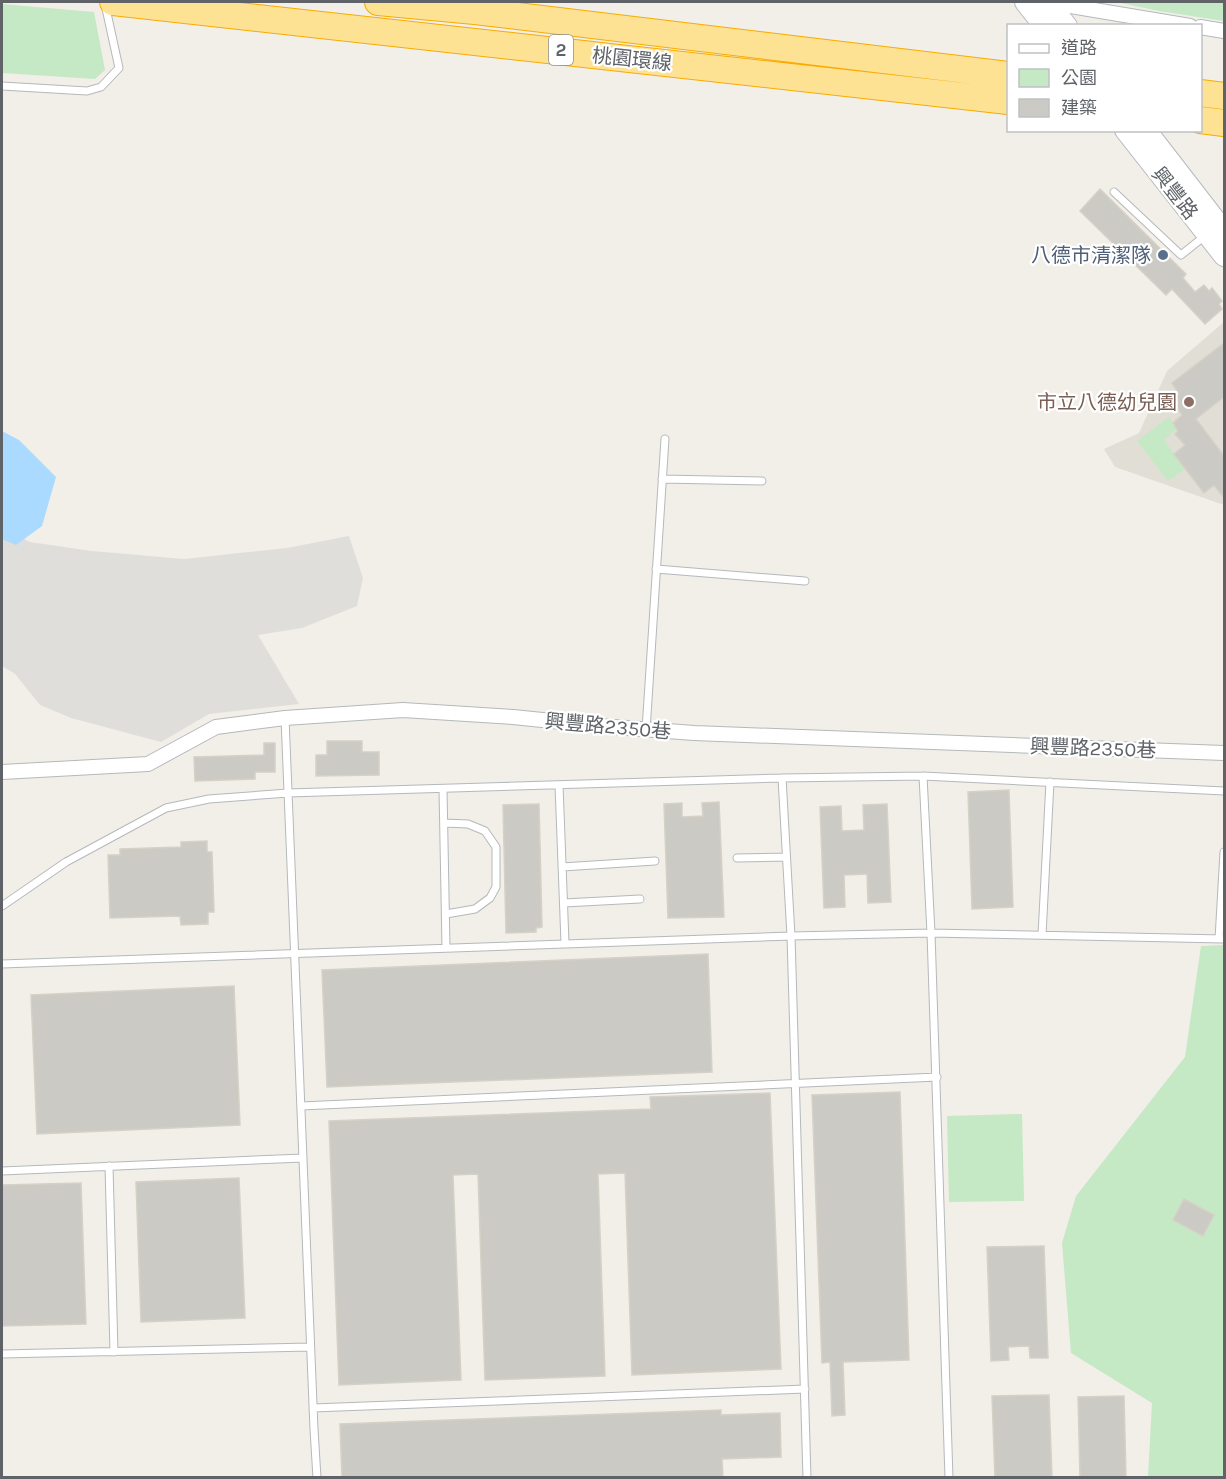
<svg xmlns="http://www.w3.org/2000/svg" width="1226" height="1479" font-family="Karla,'Noto Sans TC',sans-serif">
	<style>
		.industrial { fill: #e0deda }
		.education { fill: #e1ded6 }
		.green { fill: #c5e8c5 }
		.water { fill: #aadaff }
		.building { fill: #cccac5; stroke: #d6d1c6; stroke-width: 1.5 }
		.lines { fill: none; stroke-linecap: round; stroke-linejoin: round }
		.lane-casing { stroke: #b5b8bc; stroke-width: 9 }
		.street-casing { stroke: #b5b8bc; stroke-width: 16 }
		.secondary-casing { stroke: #b6babf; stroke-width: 22 }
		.highway-casing { stroke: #f9ab00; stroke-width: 28 }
		.lane { stroke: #fff; stroke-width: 7 }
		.street { stroke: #fff; stroke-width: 14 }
		.secondary { stroke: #fff; stroke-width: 20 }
		.highway { stroke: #fde293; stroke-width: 26 }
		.service-dot { fill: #5c6f8a; stroke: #fff; stroke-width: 2 }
		.education-dot { fill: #8d6e63; stroke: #fff; stroke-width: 2 }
		.labels { text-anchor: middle; stroke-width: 4.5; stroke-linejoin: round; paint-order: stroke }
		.shield { fill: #fff; stroke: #8f9295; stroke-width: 1.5 }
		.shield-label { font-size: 18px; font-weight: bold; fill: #5f6368 }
		.street-label { font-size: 20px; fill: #5f6368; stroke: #fff }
		.service-label { font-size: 20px; fill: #4e5e75; stroke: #fff; text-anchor: end }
		.education-label { font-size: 20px; fill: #785e54; stroke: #fff; text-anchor: end }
	</style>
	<rect width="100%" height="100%" fill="#f1efe8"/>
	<!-- industrial -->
	<path class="industrial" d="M2 528 30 542 92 551 184 559 287 548 349 536 363 578 357 606 302 628 258 635 299 704 209 714 161 742 71 718 40 705 15 674 2 666Z"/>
	<!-- education -->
	<path class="education" d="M1224 322V505L1115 467 1104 449 1139 433 1167 371Z"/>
	<!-- green -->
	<path class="green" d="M1116 2H1224V21L1159 11Z
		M2 4 94 12 105 70 95 79 2 73Z
		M1169 417 1177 429 1164 440 1185 469 1168 481 1137 441Z
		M1224 945V1477H1148L1152 1403 1071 1353 1062 1243 1076 1196 1185 1057 1201 946Z
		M1022 1114 1024 1201 949 1202 947 1116Z"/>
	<!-- water -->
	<path class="water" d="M2 431 19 440 56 477 42 526 16 545 2 539V466C4 457 1 441 2 431Z"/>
	<!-- building -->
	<path class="building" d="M1100 189 1186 274 1183 278 1195 292 1204 285 1209 291 1212 288 1222 301 1219 304 1222 309 1205 324 1172 289 1166 295 1080 211Z
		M1224 343V397L1196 419 1224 456V498L1214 485 1204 493 1174 454 1185 445 1175 434 1178 431 1173 423 1182 415 1171 399 1179 394 1172 383Z
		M327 741H362V752H379V775L316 776V755H327Z
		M264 743H275V772H255V779L195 781 194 757 264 755Z
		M1009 790 1013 907 972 909 968 792Z
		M719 802 724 917 668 918 664 804 682 803V817L703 816 702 803Z
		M539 804 542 927 536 928V932L506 933 503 805Z
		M887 804 891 902 868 903 867 874 844 875 845 907 824 908 820 807 841 806 842 831 864 830 863 805Z
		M207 841V852H212L214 912H208V924L181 925 180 916 110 918 108 855H120V849L181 847V842Z
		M708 954 712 1072 327 1087 322 970Z
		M234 986 240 1125 37 1134 31 995Z
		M900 1092 909 1360 843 1362 845 1415 832 1416 830 1362 822 1363 812 1095Z
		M770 1093 781 1369 632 1375 625 1173 598 1174 605 1376 485 1380 478 1174 453 1175 461 1380 339 1385 329 1121 651 1109 650 1097Z
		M239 1178 245 1318 141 1322 136 1182Z
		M81 1183 86 1324 2 1326V1185Z
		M1184 1199 1214 1215 1203 1236 1173 1220Z
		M1044 1246 1048 1358H1030L1029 1346 1008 1347 1009 1360 991 1361 987 1247Z
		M1049 1395 1052 1478H995L992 1396Z
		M1124 1396 1126 1478H1080L1078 1397Z
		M721 1410V1415L780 1413 781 1457 722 1459 723 1478H342L340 1424Z"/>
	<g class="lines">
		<!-- lane casing -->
		<g class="lane-casing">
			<path id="lane" d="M2 86 87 91 101 87 119 68 105 4
				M1114 192 1181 255 1206 235
				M662 479 762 481
				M656 569 805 581
				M285 718 314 1429 317 1478
				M646 730 665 439
				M923 776 931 933 949 1478
				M782 778 791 936 807 1478
				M559 785 565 943
				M443 789 446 948
				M444 823 468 824 485 831 496 847V887L490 898 475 909 446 914
				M737 858 786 857
				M562 867 655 861
				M564 903 640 899
				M2 906 66 862 166 808 209 799 288 793 782 778 923 776 1224 791
				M1042 935 1050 782
				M1219 939 1224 852
				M2 964 791 936 931 933 1224 939
				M301 1106 937 1077
				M109 1166 114 1352
				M2 1171 303 1158
				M2 1354 310 1347
				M313 1408 805 1389"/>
		</g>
		<!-- street casing -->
		<g class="street-casing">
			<path id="street" d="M1047 2 1190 26
				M1200 27 1224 31
				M2 772 148 764 216 727 285 718 403 710 513 717 601 726 694 733 1224 753"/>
		</g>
		<!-- secondary casing -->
		<g class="secondary-casing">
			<path id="secondary" d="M1025 2 1044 26
				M1048 2 1067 26
				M1125 130 1224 256
				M1146 130 1224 231"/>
		</g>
		<!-- highway casing -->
		<g class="highway-casing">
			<path id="highway" d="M113 2 1008 101
				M378 2 475 11 1008 75
				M1200 93 1224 96
				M1200 120 1224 123"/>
		</g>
		<!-- lane -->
		<use href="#lane" class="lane"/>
		<!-- street -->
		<use href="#street" class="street"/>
		<!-- secondary -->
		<use href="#secondary" class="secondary"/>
		<!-- highway -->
		<use href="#highway" class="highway"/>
	</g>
	<!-- markers -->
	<circle class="service-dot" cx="1163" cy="255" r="6"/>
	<circle class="education-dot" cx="1189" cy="402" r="6"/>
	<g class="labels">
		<!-- shield labels -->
		<rect class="shield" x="549" y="35" width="24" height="30" rx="4.5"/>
		<g class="shield-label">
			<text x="561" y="56">2</text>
		</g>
		<!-- street labels -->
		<g class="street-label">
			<text transform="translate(632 59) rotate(6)" y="7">桃園環線</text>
			<text transform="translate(1175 193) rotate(52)" y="7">興豐路</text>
			<text transform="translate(608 726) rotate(5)" y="7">興豐路2350巷</text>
			<text transform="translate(1093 748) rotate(2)" y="7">興豐路2350巷</text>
		</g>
		<!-- service labels -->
		<g class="service-label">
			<text x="1151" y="262">八德市清潔隊</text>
		</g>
		<!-- education labels -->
		<g class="education-label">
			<text x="1177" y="409">市立八德幼兒園</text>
		</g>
	</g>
	<!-- border -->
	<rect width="1226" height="1479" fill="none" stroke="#5f6368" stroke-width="6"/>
	<!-- legend -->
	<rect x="1007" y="24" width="195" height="108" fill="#ffffff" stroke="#bfc1c3" stroke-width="1.5"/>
	<rect x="1019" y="44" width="30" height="9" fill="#ffffff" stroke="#bfc1c3" stroke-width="1.5"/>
	<text x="1061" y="54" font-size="18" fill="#5f6368">道路</text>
	<rect x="1019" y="69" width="30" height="18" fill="#c5e8c5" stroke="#bfc1c3" stroke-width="1.5"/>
	<text x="1061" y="84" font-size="18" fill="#5f6368">公園</text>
	<rect x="1019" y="99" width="30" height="18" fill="#cccac5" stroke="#bfc1c3" stroke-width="1.5"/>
	<text x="1061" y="114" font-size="18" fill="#5f6368">建築</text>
</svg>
